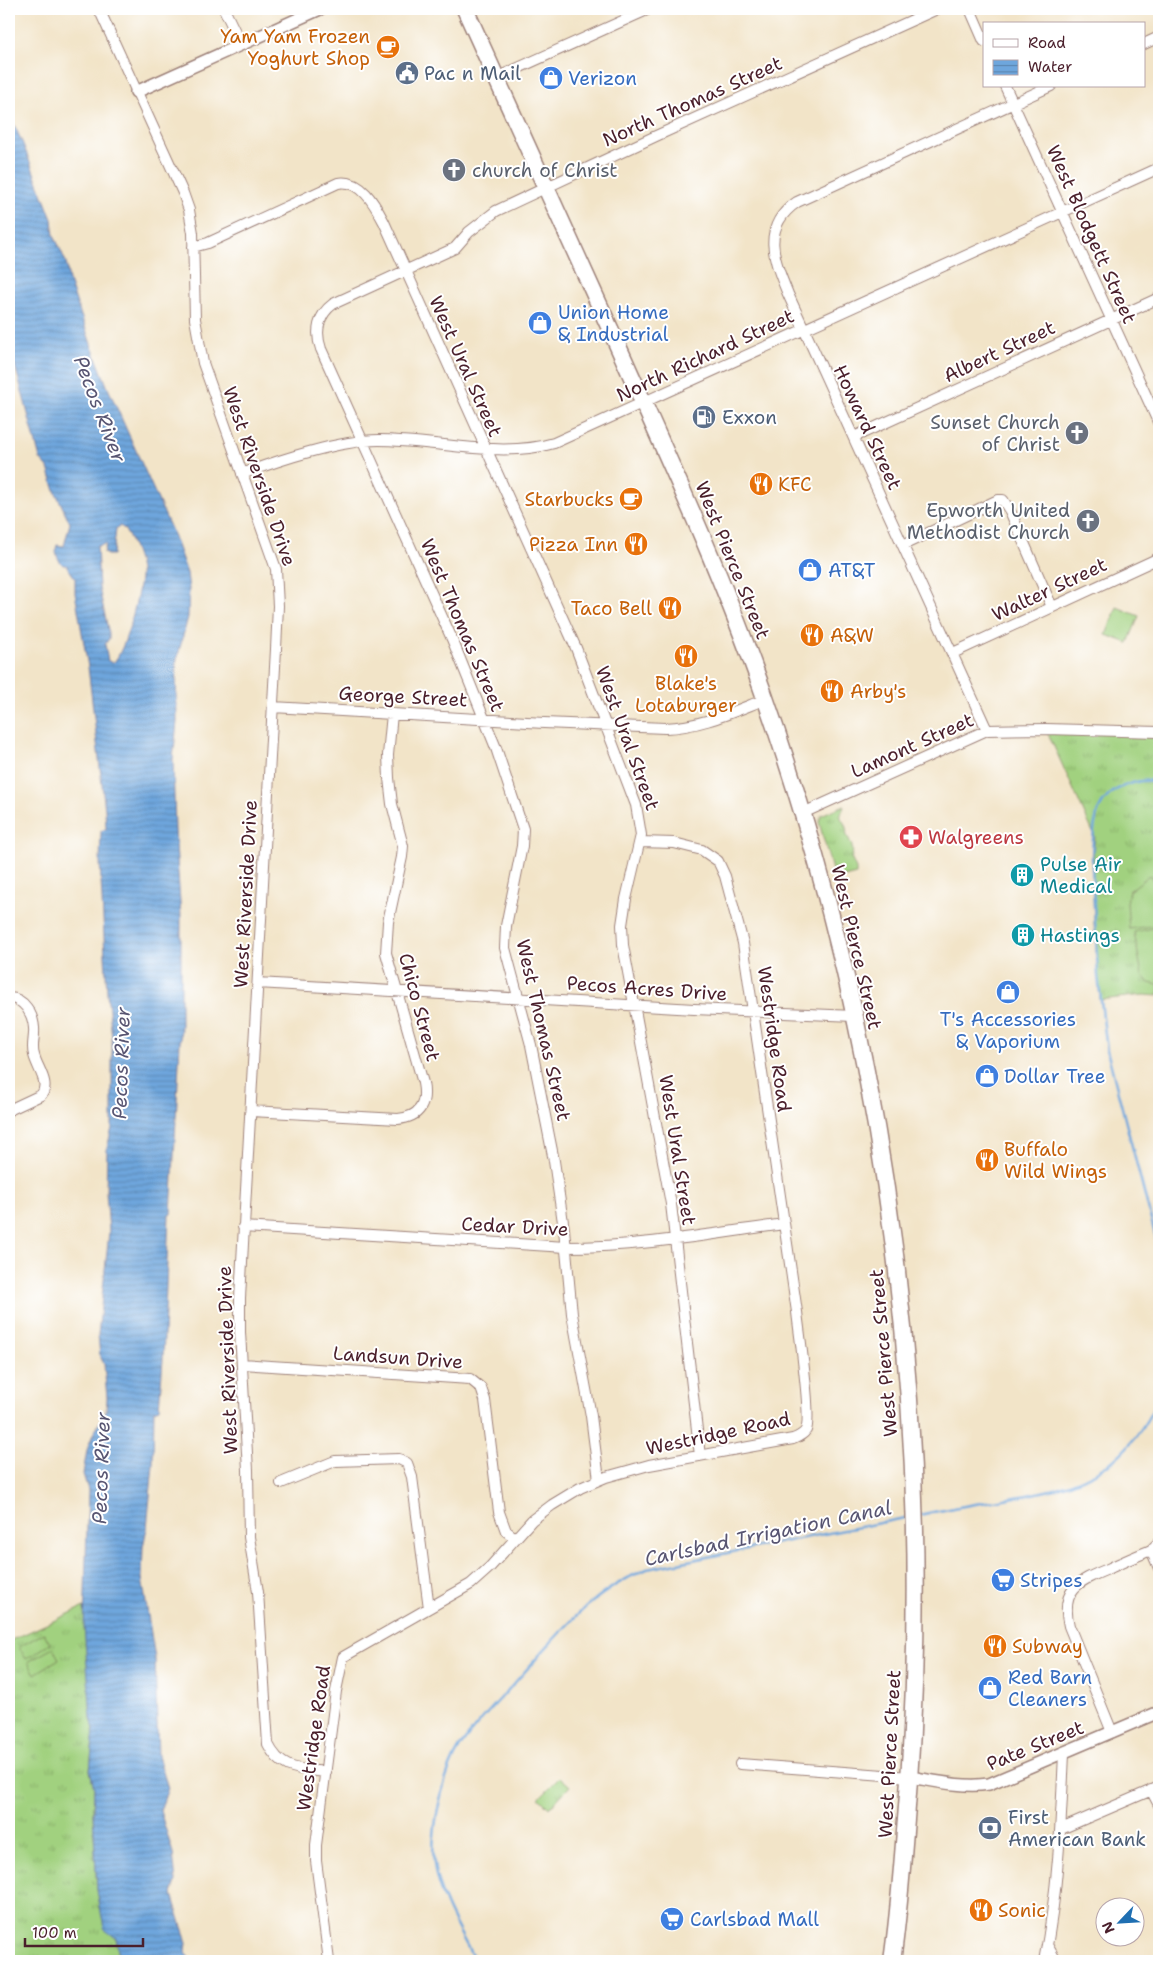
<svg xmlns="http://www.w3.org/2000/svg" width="1168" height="1970" font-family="'Shantell Sans',sans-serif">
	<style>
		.grass { fill: url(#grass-tufts); stroke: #767855 }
		.garden { fill: #a1d17f; stroke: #767855 }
		.water { fill: url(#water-rules); stroke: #5c6284; fill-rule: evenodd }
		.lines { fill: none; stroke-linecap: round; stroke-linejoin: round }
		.stream { stroke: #6ea6dd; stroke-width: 2.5 }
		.minor-casing { stroke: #9e827a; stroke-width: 12 }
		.tertiary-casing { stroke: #9e827a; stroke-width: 14 }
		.trunk-casing { stroke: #9e827a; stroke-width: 19 }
		.minor { stroke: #fff; stroke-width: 10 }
		.tertiary { stroke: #fff; stroke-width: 11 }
		.trunk { stroke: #fff; stroke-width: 16 }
		.labels { text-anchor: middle; stroke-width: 4; stroke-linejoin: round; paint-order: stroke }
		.food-label { font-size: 19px; fill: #c56008; stroke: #fff; text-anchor: start }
		.service-label { font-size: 19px; fill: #4e5e75; stroke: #fff; text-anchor: start }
		.shop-label { font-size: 19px; fill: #366cbe; stroke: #fff; text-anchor: start }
		.street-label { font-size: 19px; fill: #4a1f2b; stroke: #fff }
		.worship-label { font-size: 19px; fill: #5b616d; stroke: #fff; text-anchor: end }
		.health-label { font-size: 19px; fill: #be3a42; stroke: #fff; text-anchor: start }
		.culture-label { font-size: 19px; fill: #0d838f; stroke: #fff; text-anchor: start }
		.water-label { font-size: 20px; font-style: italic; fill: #585572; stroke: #fff }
	</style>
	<defs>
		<pattern id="grass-tufts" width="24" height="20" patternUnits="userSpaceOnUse" patternTransform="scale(1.25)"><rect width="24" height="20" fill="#a1d17f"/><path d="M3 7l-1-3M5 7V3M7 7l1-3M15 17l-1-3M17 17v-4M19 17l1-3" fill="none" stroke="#8cb36e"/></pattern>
		<pattern id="water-rules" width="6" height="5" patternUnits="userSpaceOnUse" patternTransform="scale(1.25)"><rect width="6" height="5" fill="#6ea6dd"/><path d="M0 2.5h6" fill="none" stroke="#5c87b3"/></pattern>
	</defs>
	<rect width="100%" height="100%" fill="#fff"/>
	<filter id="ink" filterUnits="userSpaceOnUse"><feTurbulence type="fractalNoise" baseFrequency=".02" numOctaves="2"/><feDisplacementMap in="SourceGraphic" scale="10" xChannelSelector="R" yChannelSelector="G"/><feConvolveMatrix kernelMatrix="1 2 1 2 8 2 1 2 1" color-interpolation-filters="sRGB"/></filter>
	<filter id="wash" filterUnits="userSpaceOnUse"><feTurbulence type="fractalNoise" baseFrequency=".0096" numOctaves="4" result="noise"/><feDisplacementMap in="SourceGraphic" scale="20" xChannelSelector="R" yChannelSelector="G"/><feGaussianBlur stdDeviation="1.12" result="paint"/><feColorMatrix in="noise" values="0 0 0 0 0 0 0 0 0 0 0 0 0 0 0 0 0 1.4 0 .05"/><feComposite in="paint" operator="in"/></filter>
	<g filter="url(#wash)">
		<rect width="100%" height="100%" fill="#f2e4c8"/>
		<!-- grass -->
		<path class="grass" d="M1046 729 1159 732V996L1144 995 1100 1000 1094 925 1092 867 1095 837Z
			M845 805C837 821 842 815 846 828 847 830 846 833 847 836 851 842 855 851 851 858L856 869V874L840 878 833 874 819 822 821 815Z
			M84 1607 91 1718 94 1729 90 1770 94 1788 93 1813 97 1890 116 1938 120 1961H9V1641Z
			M560 1777 570 1786 549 1808 539 1798Z"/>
		<!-- garden -->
		<path class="garden" d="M1117 607 1139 616 1128 643 1106 635Z
			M1150 875 1159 891V925L1129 929 1127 903 1129 891Z
			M1159 927V985L1149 983 1142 975 1134 932Z
			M44 1633 50 1644 26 1659 19 1647Z
			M53 1648 59 1659 35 1674 28 1662Z"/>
		<!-- water -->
		<path class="water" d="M9 114 23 144 52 219 54 235 66 262 69 281 92 347 108 388 172 531 187 573 189 589 188 617 176 663 177 722 173 759 175 830 181 916V1024L171 1214 169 1215 163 1360 159 1408 154 1410 153 1465 147 1528 143 1547 142 1578 155 1658 158 1756 168 1788 160 1811 173 1853 176 1882 172 1894 187 1943 186 1951 190 1961H120L116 1938 104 1929 97 1890 93 1813 94 1788 90 1770 94 1729 91 1718 84 1627 88 1490 83 1474 87 1450 93 1434 106 1411 107 1398 104 1364 100 1356 98 1335 109 1232 106 1192 107 1148 112 1128V1037L107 993 100 862 101 831 106 829 105 810 88 667 75 593V578L66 565H63C58 560 54 552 57 545L64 546 70 523 55 491 48 468 40 459 9 343ZM119 526C126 528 125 532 129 537 134 548 138 558 140 570 142 586 125 653 113 663L108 661 105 644 109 639V634L99 588 97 546 106 544 104 553 107 555H113L116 529Z"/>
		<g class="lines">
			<!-- stream -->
			<path class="stream" d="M1159 781C1137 778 1109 787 1099 809 1093 823 1092 851 1092 867L1098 976 1107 1050 1159 1250
				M920 1515C942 1510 965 1506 987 1502 1028 1495 1071 1490 1106 1466 1130 1449 1147 1423 1159 1397
				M475 1961C460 1932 438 1897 434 1864 430 1832 443 1774 460 1747 477 1722 499 1701 519 1678 559 1634 590 1592 647 1569L910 1517"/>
		</g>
	</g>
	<g filter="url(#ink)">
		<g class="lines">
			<!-- minor casing -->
			<g class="minor-casing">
				<path id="minor" d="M99 9 183 193 189 210 193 233 195 319 203 363 276 569 278 606 276 649 240 1298V1332L248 1470 249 1537 258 1592 268 1744C281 1771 299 1769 326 1772
					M224 9 241 44
					M970 9 984 41
					M1144 44 1159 37
					M496 78 649 9
					M1005 86 1159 424
					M193 247 208 243 338 183C362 179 375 205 384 222L576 648 636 805 641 835 626 899 622 925 623 945 671 1204 700 1456
					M854 437 1159 298
					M242 474C279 460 340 440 379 440 434 440 501 459 554 443L1159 168
					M903 545 998 500H1003L1010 511 1052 607
					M953 653 1159 558
					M273 707 544 723 665 728C701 727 732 712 766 699
					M987 730 788 294C774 260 760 227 797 202L1051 86
					M803 813 987 730 1046 729 1159 732
					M258 983 694 1009 854 1016
					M9 998C24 998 33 1014 34 1028 35 1037 31 1046 34 1055 37 1068 51 1084 41 1095L9 1110
					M251 1111 398 1119C420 1117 427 1104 423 1083L386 953 388 922 402 857 403 846 392 804 389 778 388 755 392 714
					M243 1227 566 1247C639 1247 711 1234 784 1224
					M242 1364 470 1379 481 1388 485 1400 499 1512 506 1531 515 1538
					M599 1480 591 1416 572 1314 564 1229 554 1161 531 1045 505 948 506 926 522 846 523 829 496 748 452 639 321 349C315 332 318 315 333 304L455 248 469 232 496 211 656 136 937 9
					M281 1483 335 1461 399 1459 407 1463 412 1477 429 1608
					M1151 1550 1159 1568
					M1112 1732 1069 1626C1060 1590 1078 1581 1108 1569 1122 1562 1137 1556 1151 1550L1159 1542
					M740 1764 910 1777
					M1151 1790 1159 1805
					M1061 1829 1159 1787
					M1047 1945 1056 1961
					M329 1961 316 1861V1845L336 1691 343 1657 471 1584 490 1567 532 1520 552 1505 580 1488 606 1477 649 1465 793 1439C798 1437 803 1435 806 1430 812 1417 799 1331 797 1312L743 943 725 876 718 861 702 850 674 843 640 842
					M1044 1961C1058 1893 1061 1823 1064 1753"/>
			</g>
			<!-- tertiary casing -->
			<g class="tertiary-casing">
				<path id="tertiary" d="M136 92 320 9
					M910 1777C935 1781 963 1788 989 1784L1159 1712"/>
			</g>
			<!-- trunk casing -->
			<g class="trunk-casing">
				<path id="trunk" d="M465 9C516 120 566 232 617 344 669 460 721 572 763 692 890 1051 938 1439 906 1819 902 1866 899 1914 892 1961"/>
			</g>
			<!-- minor -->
			<use href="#minor" class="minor"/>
			<!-- tertiary -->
			<use href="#tertiary" class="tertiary"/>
			<!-- trunk -->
			<use href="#trunk" class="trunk"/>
		</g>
	</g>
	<!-- icons -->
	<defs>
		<g id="cafe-disc" transform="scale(1.25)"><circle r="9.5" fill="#e8710a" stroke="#fff"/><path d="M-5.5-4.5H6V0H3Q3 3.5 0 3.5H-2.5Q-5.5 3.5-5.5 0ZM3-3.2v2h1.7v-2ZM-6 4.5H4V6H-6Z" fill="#fff"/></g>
		<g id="civic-disc" transform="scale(1.25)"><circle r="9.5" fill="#5c6f8a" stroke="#fff"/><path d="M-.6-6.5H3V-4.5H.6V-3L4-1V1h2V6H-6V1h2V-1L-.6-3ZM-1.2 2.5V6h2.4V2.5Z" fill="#fff"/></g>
		<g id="shop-disc" transform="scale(1.25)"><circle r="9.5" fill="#3f7fe0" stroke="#fff"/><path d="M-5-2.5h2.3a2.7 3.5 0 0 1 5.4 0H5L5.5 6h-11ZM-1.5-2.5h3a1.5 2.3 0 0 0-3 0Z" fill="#fff"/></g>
		<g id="church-disc" transform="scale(1.25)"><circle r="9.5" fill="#6b7280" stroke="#fff"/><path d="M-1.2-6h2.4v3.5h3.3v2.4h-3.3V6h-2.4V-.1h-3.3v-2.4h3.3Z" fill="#fff"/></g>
		<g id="fuel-disc" transform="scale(1.25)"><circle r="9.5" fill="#5c6f8a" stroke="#fff"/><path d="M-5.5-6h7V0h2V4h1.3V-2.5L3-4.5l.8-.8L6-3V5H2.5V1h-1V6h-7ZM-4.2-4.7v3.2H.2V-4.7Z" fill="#fff"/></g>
		<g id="restaurant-disc" transform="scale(1.25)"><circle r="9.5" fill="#e8710a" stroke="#fff"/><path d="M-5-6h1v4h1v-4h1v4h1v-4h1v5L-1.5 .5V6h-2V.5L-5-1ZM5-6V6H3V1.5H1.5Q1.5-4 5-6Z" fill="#fff"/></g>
		<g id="pharmacy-disc" transform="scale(1.25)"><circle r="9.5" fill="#e0444e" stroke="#fff"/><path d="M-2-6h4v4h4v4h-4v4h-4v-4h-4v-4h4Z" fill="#fff"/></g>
		<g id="building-disc" transform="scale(1.25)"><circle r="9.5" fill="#0f9aa8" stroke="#fff"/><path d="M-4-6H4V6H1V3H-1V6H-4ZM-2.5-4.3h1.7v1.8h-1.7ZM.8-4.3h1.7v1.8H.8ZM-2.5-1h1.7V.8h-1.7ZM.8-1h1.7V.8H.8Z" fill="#fff"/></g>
		<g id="supermarket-disc" transform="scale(1.25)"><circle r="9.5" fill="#3f7fe0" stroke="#fff"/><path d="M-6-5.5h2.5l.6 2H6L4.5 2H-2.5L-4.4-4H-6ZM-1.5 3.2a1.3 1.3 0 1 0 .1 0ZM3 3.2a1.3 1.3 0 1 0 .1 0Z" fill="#fff"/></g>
		<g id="bank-disc" transform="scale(1.25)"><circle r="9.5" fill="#5c6f8a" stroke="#fff"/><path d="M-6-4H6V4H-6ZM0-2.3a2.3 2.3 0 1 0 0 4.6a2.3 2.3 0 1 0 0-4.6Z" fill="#fff"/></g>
	</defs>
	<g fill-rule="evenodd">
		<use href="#cafe-disc" x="388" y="47"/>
		<use href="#civic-disc" x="407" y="73"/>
		<use href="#shop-disc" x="551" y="78"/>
		<use href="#church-disc" x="454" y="170"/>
		<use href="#shop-disc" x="540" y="323"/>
		<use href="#fuel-disc" x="704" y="417"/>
		<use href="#church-disc" x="1077" y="433"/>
		<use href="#restaurant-disc" x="761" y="484"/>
		<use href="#cafe-disc" x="631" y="499"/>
		<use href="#church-disc" x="1088" y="521"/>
		<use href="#restaurant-disc" x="636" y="544"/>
		<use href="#shop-disc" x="810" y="570"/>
		<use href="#restaurant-disc" x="670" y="608"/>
		<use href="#restaurant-disc" x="812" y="635"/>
		<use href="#restaurant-disc" x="686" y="656"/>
		<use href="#restaurant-disc" x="832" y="691"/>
		<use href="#pharmacy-disc" x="911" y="837"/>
		<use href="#building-disc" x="1022" y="875"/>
		<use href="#building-disc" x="1023" y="935"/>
		<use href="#shop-disc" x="1008" y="992"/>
		<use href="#shop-disc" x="987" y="1076"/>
		<use href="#restaurant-disc" x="987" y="1160"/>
		<use href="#supermarket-disc" x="1003" y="1580"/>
		<use href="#restaurant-disc" x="995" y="1646"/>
		<use href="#shop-disc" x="990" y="1688"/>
		<use href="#bank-disc" x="990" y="1828"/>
		<use href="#restaurant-disc" x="981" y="1910"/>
		<use href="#supermarket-disc" x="672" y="1919"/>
	</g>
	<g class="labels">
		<!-- food labels -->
		<g class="food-label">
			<text x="370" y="43" text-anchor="end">Yam Yam Frozen<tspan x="370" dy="22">Yoghurt Shop</tspan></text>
			<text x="778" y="491">KFC</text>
			<text x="614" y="506" text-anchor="end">Starbucks</text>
			<text x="618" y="551" text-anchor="end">Pizza Inn</text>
			<text x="652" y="615" text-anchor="end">Taco Bell</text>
			<text x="830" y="642">A&amp;W</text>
			<text x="686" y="690" text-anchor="middle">Blake's<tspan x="686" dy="22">Lotaburger</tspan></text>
			<text x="850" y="698">Arby's</text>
			<text x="1004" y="1156">Buffalo<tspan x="1004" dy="22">Wild Wings</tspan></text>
			<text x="1012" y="1653">Subway</text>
			<text x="998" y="1917">Sonic</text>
		</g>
		<!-- service labels -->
		<g class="service-label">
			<text x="424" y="80">Pac n Mail</text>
			<text x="722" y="424">Exxon</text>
			<text x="1008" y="1824">First<tspan x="1008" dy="22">American Bank</tspan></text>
		</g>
		<!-- shop labels -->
		<g class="shop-label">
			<text x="568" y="85">Verizon</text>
			<text x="558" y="319">Union Home<tspan x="558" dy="22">&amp; Industrial</tspan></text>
			<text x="828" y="577">AT&amp;T</text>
			<text x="1008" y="1026" text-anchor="middle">T's Accessories<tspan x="1008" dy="22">&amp; Vaporium</tspan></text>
			<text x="1004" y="1083">Dollar Tree</text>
			<text x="1020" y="1587">Stripes</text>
			<text x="1008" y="1684">Red Barn<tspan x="1008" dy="22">Cleaners</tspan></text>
			<text x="690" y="1926">Carlsbad Mall</text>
		</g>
		<!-- street labels -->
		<g class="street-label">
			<text transform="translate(692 101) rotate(-24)" y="7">North Thomas Street</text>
			<text transform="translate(1092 234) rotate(66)" y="7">West Blodgett Street</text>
			<text transform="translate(999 351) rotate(-25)" y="7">Albert Street</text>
			<text transform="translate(705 355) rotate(-25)" y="7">North Richard Street</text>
			<text transform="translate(466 366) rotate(66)" y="7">West Ural Street</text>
			<text transform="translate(868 427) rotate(65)" y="7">Howard Street</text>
			<text transform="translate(260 476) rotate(71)" y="7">West Riverside Drive</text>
			<text transform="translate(733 560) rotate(68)" y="7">West Pierce Street</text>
			<text transform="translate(1049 589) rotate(-25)" y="7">Walter Street</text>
			<text transform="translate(463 625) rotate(67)" y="7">West Thomas Street</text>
			<text transform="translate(403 696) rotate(3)" y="7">George Street</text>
			<text transform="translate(628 738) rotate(70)" y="7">West Ural Street</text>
			<text transform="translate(912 745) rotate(-24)" y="7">Lamont Street</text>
			<text transform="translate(245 894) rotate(-87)" y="7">West Riverside Drive</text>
			<text transform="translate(857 947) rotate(77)" y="7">West Pierce Street</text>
			<text transform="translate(647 988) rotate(4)" y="7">Pecos Acres Drive</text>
			<text transform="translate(420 1007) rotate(75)" y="7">Chico Street</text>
			<text transform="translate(544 1030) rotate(77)" y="7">West Thomas Street</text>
			<text transform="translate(775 1039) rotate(82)" y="7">Westridge Road</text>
			<text transform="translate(678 1150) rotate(81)" y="7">West Ural Street</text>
			<text transform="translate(515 1226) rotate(3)" y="7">Cedar Drive</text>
			<text transform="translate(883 1353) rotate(-95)" y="7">West Pierce Street</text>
			<text transform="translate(398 1357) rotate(4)" y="7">Landsun Drive</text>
			<text transform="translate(227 1360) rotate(-92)" y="7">West Riverside Drive</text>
			<text transform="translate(718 1433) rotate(-12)" y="7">Westridge Road</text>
			<text transform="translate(313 1738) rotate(-82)" y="7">Westridge Road</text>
			<text transform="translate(1035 1745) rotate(-22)" y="7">Pate Street</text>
			<text transform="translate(889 1754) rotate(-87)" y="7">West Pierce Street</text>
		</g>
		<!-- worship labels -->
		<g class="worship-label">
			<text x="472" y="177" text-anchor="start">church of Christ</text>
			<text x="1060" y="429">Sunset Church<tspan x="1060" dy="22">of Christ</tspan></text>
			<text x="1070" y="517">Epworth United<tspan x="1070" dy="22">Methodist Church</tspan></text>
		</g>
		<!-- health labels -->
		<g class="health-label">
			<text x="928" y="844">Walgreens</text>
		</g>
		<!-- culture labels -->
		<g class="culture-label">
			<text x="1040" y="871">Pulse Air<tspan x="1040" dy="22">Medical</tspan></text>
			<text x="1040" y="942">Hastings</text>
		</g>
		<!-- water labels -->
		<g class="water-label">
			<text transform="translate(100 409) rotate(69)" y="7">Pecos River</text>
			<text transform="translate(121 1063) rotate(-88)" y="7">Pecos River</text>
			<text transform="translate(101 1468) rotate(-88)" y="7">Pecos River</text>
			<text transform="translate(768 1533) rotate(-12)" y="7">Carlsbad Irrigation Canal</text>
		</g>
	</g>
	<!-- margin -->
	<rect width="1168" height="1970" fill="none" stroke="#fff" stroke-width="30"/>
	<!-- legend -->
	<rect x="983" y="22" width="162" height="65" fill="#ffffff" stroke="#b7a5aa"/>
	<rect x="993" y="39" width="25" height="8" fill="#ffffff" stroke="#b7a5aa"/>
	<text x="1028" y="48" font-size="15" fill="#4a1f2b">Road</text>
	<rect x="993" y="60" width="25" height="15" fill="url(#water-rules)" stroke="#b7a5aa"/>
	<text x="1028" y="72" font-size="15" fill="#4a1f2b">Water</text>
	<!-- north arrow -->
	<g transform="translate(1120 1922) rotate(245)"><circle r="24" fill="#ffffff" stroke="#b7a5aa"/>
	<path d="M0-4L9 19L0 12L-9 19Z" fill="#1f6fb2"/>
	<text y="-8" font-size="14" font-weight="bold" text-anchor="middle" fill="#4a1f2b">N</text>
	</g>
	<!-- scale -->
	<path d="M25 1938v8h118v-8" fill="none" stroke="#4a1f2b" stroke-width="2.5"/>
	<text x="32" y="1938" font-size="15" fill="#4a1f2b" stroke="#ffffff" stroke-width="4" paint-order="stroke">100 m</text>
</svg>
